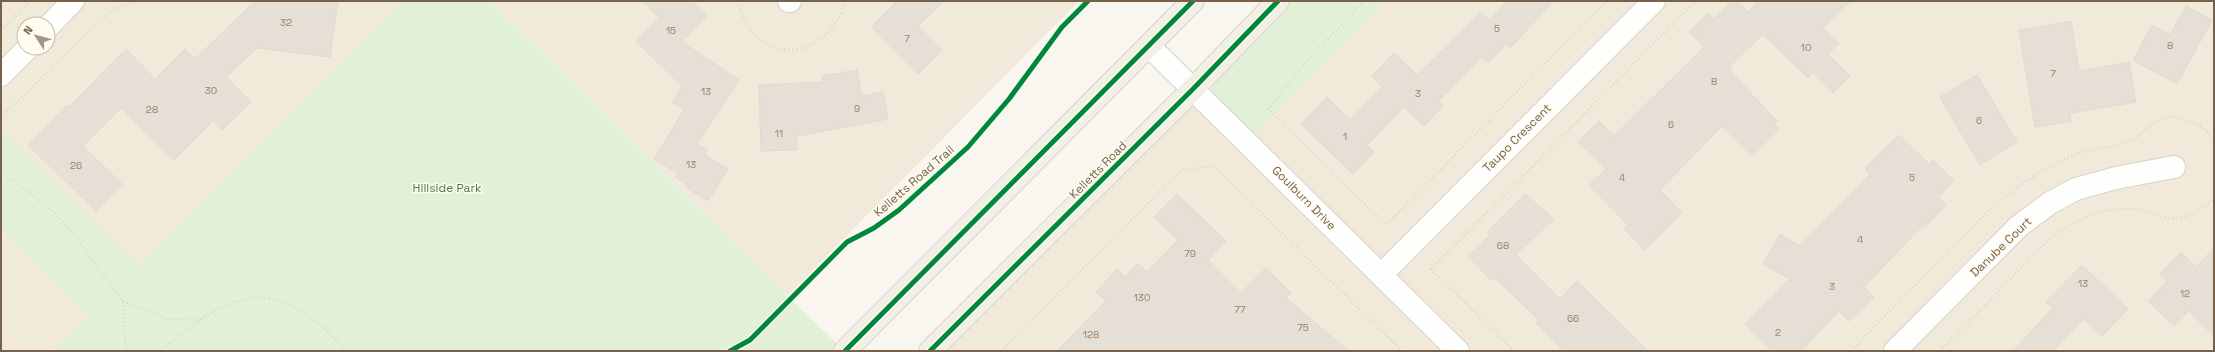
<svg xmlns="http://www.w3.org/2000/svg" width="2215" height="352" font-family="'Space Grotesk',sans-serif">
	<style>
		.residential { fill: #f1eadb; fill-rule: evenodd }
		.green { fill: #e2f0d8 }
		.building { fill: #e5dfd5; stroke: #e1dacf }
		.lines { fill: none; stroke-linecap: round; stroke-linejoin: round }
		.minor-casing { stroke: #d7d3cb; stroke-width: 24 }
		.major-casing { stroke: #dad3ca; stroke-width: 24 }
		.path { stroke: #dad6cf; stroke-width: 2.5; stroke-dasharray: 1 3; stroke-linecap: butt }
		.minor { stroke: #fefefc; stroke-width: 22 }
		.major { stroke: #f2f0e6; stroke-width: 22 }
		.cycleway-casing { stroke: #fffbef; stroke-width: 8 }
		.cycleway { stroke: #00873e; stroke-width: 5 }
		.labels { text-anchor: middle; stroke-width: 3; stroke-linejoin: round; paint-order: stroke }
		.number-label { font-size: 10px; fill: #958270 }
		.street-label { font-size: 12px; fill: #78614b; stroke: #fffbef }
		.park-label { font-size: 12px; fill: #4c7e42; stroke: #fffbef }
	</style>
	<rect width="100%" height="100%" fill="#f8f6ee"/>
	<!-- residential -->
	<path class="residential" d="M1 1H403L53 351H1ZM24 24H48V48H24Z
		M489 1H1079L787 296Z
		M1278 1H2214V351H930Z"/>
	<!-- green -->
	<path class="green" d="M403 1H489L787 296 845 351H53L87 317 1 229V128L139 265Z
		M1278 1H1385L1277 110 1248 143 1193 89Z"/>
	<!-- building -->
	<path class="building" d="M255 1H338L330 57 257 48 226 77 251 102 222 130 213 121 174 160 121 108 83 146 122 184 96 211 28 145 67 105 69 107 126 49 155 79 185 49 195 59Z
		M643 1H691L707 16 682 42 739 80 697 144 708 150 705 155 728 169 708 201 687 188 689 186 675 177 678 173 654 159 684 110 672 102 682 86 636 41 659 18Z
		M897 1H944L918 26 942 50 918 74 871 27Z
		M1507 1H1554L1510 48 1507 44 1488 63 1482 57 1439 101 1443 106 1424 126 1404 107 1367 145 1374 152 1353 174 1301 124 1327 97 1350 120 1382 87 1372 76 1394 53 1417 75 1481 12 1489 20Z
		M1732 1H1737L1748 12 1758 1H1851L1823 28 1839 43 1828 54 1850 76 1833 93 1813 73 1808 78 1763 34 1729 67 1732 70 1731 72 1777 121 1775 124 1779 129 1752 156 1722 126 1660 190 1682 213 1645 250 1624 229 1628 225 1589 185 1606 169 1578 142 1599 121 1614 136 1704 47 1689 32 1708 13 1714 19Z
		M2186 6 2212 20 2177 84 2133 60 2152 25 2170 35Z
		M2071 21 2079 71 2129 62 2136 102 2070 113 2071 121 2035 127 2019 30Z
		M857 70 862 96 883 92 888 119 797 136V150L761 151 759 85 823 82 822 76Z
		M1977 75 2017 142 1980 165 1940 97Z
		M1899 135 1929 164 1933 160 1954 181 1938 197 1946 205 1924 228 1922 226 1864 287 1874 297 1849 321 1839 311 1801 351H1773L1745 324 1789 279 1763 264 1780 234 1800 246 1870 174 1865 168Z
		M1177 194 1226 241 1208 260 1241 293 1266 268 1291 293 1286 298 1349 351H1057L1106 301 1096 292 1117 269 1125 277 1138 263 1147 272 1178 240 1154 217Z
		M1525 194 1554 219 1516 255 1560 299 1577 281 1648 351H1564L1536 323 1539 320 1495 278 1492 281 1468 256 1491 234 1487 232Z
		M2214 248V336L2189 311 2174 326 2148 301 2167 281 2160 274 2181 252 2196 267Z
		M2082 265 2128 309 2102 336 2084 319 2053 351H2013L2053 308 2046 302Z"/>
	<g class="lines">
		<!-- minor casing -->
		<g class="minor-casing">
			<path id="minor" d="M789 1H790
				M48 27 73 1
				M1149 46 1458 351
				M1 75 28 48
				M1381 275 1654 1
				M1895 351 2019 226 2050 203 2076 189 2116 178 2174 167"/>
		</g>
		<!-- major casing -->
		<g class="major-casing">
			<path id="major" d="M845 351 1193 1
				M930 351 1193 89 1278 1"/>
		</g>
		<!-- path -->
		<path class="path" d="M737 1C743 15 747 30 760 40 794 65 837 39 844 1
			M1364 1 1312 55 1268 109 1386 225 1607 1
			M1 30 30 1
			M1 117 104 17 115 8 132 1
			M1 171 54 212 70 229 123 301 167 319 202 320
			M123 301 126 351
			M160 351C181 335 202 316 226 305 273 283 318 315 345 351
			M1001 351 1181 170 1214 166 1402 351
			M1514 351 1431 269 1696 1
			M1851 351 1988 211C2014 189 2046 164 2080 153 2094 149 2108 148 2122 144 2150 136 2153 105 2192 122 2201 126 2209 132 2214 141
			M1940 351C1964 327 1988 302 2012 278 2030 259 2049 235 2073 224 2091 214 2116 206 2137 209 2146 210 2154 214 2163 217 2184 222 2199 212 2214 198"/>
		<!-- minor -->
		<use href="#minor" class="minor"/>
		<!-- major -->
		<use href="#major" class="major"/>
		<!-- cycleway casing -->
		<g class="cycleway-casing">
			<path id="cycleway" d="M730 351 750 340 847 242 874 228 899 210 968 147 1009 99 1062 27 1088 1
				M845 351 1193 1
				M930 351 1193 89 1278 1"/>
		</g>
		<!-- cycleway -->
		<use href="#cycleway" class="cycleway"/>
	</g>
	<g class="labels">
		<!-- number labels -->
		<g class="number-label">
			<text x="286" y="26">32</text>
			<text x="1497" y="32">5</text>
			<text x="671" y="34">15</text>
			<text x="907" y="42">7</text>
			<text x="2170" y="49">8</text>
			<text x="1806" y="51">10</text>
			<text x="2053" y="77">7</text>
			<text x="1714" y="85">8</text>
			<text x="211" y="94">30</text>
			<text x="706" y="95">13</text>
			<text x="1418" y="97">3</text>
			<text x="857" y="112">9</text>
			<text x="152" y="113">28</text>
			<text x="1979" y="124">6</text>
			<text x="1671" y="128">6</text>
			<text x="779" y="137">11</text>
			<text x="1345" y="140">1</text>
			<text x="691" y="168">13</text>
			<text x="76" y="169">26</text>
			<text x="1622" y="181">4</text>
			<text x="1912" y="181">5</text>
			<text x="1860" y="243">4</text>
			<text x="1503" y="249">68</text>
			<text x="1190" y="257">79</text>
			<text x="2083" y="287">13</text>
			<text x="1832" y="290">3</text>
			<text x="2185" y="297">12</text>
			<text x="1142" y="301">130</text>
			<text x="1240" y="313">77</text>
			<text x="1573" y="322">66</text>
			<text x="1303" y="331">75</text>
			<text x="1778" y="336">2</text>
			<text x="1091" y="338">128</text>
		</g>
		<!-- street labels -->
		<g class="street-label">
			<text transform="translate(1517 138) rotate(-45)" y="4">Taupo Crescent</text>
			<text transform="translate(1098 170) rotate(-45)" y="4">Kelletts Road</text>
			<text transform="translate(914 181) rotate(-41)" y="4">Kelletts Road Trail</text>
			<text transform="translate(1304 198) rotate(45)" y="4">Goulburn Drive</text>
			<text transform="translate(2001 247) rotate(-44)" y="4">Danube Court</text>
		</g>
		<!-- park labels -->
		<g class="park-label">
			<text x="447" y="192">Hillside Park</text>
		</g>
	</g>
	<!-- border -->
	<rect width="2215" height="352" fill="none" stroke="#78614b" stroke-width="4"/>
	<!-- north arrow -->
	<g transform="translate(36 36) rotate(306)"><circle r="19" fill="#fffbef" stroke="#c9bdad"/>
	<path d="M0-3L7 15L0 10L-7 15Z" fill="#a59584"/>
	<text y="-6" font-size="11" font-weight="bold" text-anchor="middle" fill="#78614b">N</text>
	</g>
</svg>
